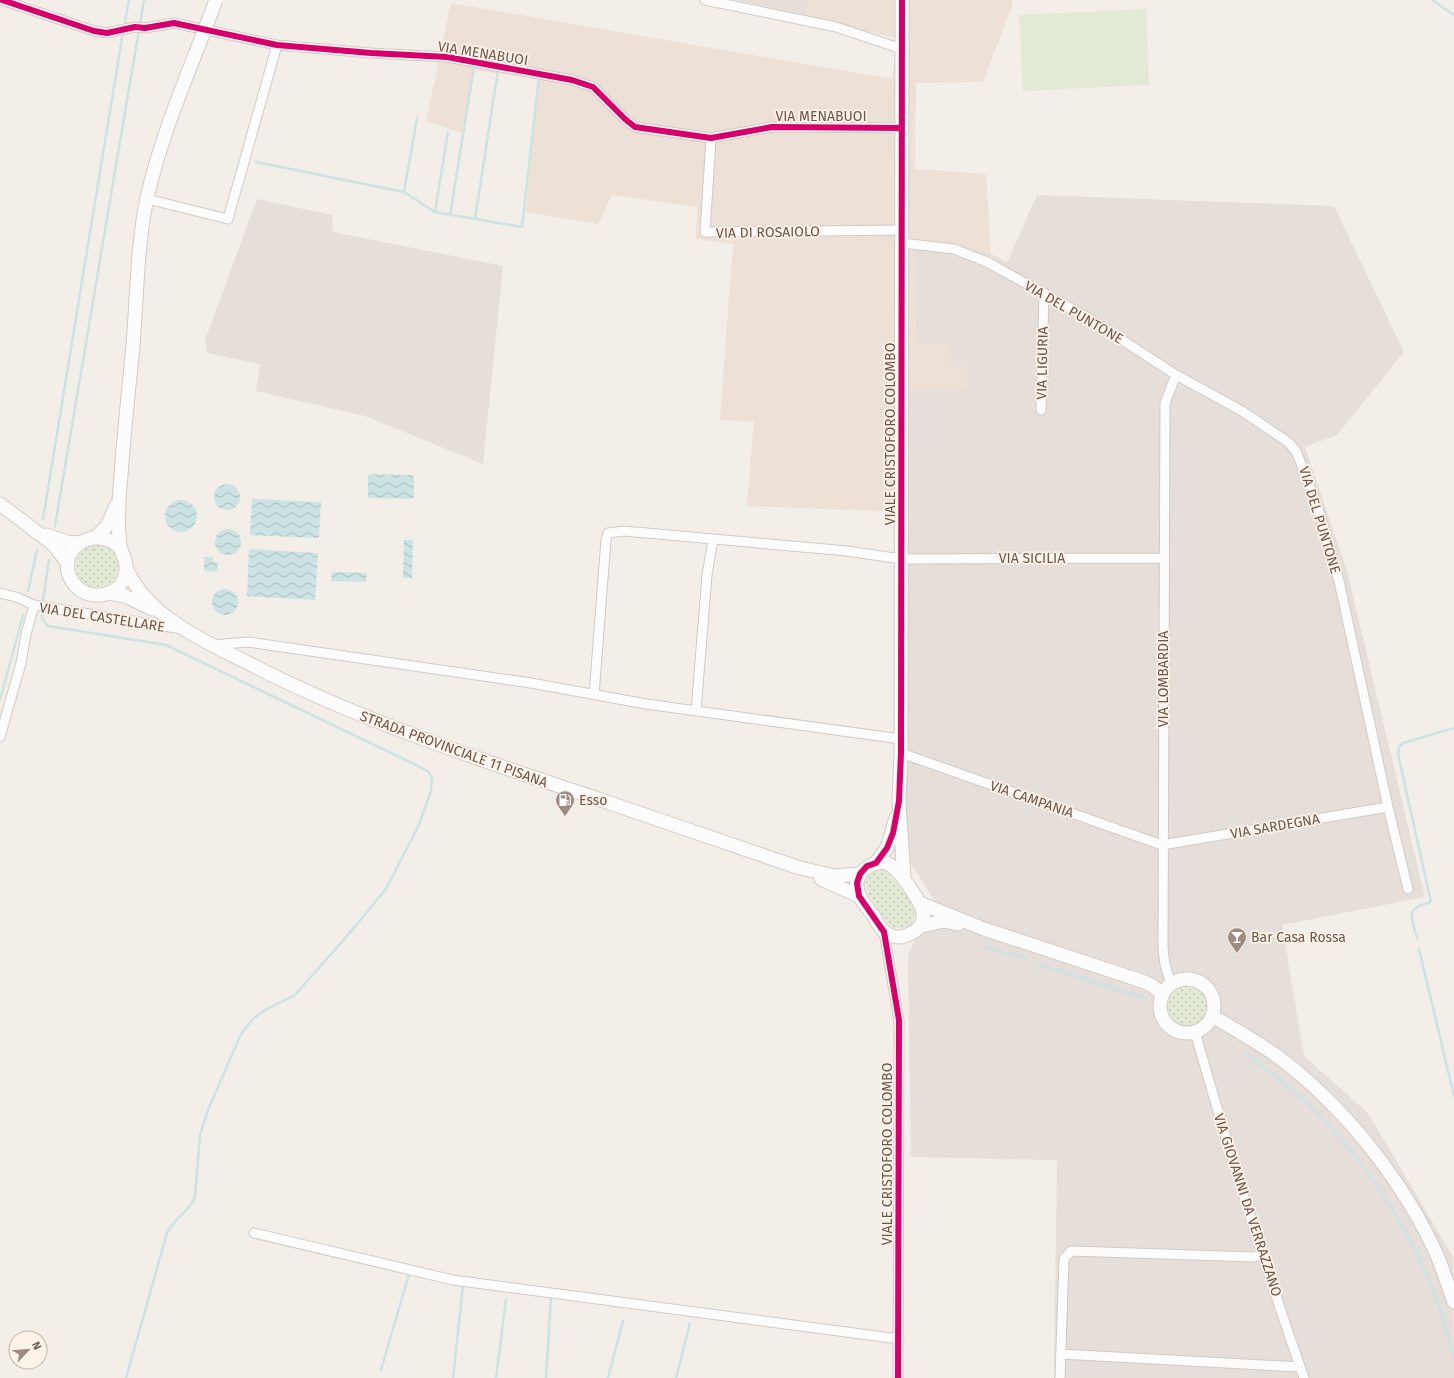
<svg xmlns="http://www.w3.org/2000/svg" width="1454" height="1378" font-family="'Fira Sans',sans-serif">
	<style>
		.residential { fill: #ede0d6 }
		.industrial { fill: #e6ded9 }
		.green { fill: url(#green-dots) }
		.pitch { fill: #e2e9d4 }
		.water { fill: url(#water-waves) }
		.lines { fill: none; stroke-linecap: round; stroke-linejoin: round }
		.stream { stroke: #cbe3e3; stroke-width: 2.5 }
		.street-casing { stroke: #d1cac4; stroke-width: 11 }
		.secondary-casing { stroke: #d3cbc5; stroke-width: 15 }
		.street { stroke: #fdfcfc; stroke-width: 9 }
		.secondary { stroke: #fdfcfc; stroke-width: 13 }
		.secondary-bridge-casing { stroke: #d3cbc5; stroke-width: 15; stroke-linecap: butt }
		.secondary-bridge { stroke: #fdfcfc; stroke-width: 13 }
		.cycleway-casing { stroke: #fdf3e9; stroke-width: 8 }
		.cycleway { stroke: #d6006c; stroke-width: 6 }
		.labels { text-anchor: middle; stroke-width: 3.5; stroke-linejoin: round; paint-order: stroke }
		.street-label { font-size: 14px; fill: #6f564c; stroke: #fdf3e9 }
		.poi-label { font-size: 14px; fill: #6f564c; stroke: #fdf3e9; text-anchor: start }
	</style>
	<defs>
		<pattern id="green-dots" width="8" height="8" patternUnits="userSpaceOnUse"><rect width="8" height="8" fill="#e2e9d4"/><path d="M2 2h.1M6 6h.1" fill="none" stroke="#bbc0ae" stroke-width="1.8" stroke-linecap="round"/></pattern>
		<pattern id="water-waves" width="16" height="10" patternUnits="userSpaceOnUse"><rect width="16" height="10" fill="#cbe3e3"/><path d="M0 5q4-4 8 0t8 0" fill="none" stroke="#a9bbba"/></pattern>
	</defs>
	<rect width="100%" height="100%" fill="#f4eee8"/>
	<!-- residential -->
	<path class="residential" d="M809 0H1012V6L983 82 916 83 915 169 986 174 991 254 963 245 917 344 950 345 967 366V391L903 389 904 512 747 506 754 422 720 420 733 244 696 239 697 207 612 195 598 224 526 212 538 79 475 70 464 134 426 121 451 3 892 79 897 39 805 15Z"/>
	<!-- industrial -->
	<path class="industrial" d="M734 0H809L805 15Z
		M1037 195 1334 206 1404 352 1337 435 1305 447 1347 571 1425 897 1282 925 1304 1056 1368 1113 1453 1257 1454 1378H1054L1057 1160 911 1157 908 955 915 940 930 928 934 900 904 853 903 389 967 390V366H951L950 345 917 344 915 240 963 245 991 254 1007 262Z
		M257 199 332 215 333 232 503 266 483 464 365 416 256 391 260 364 207 353 205 340Z"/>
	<!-- green -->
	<path class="green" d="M76 566a21 21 0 1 1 42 0a21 21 0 1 1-42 0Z
		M884 870 889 873C897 883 928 916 908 926 901 929 897 929 890 925 880 911 844 872 884 870Z
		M1166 1006a21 21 0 1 1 42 0a21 21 0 1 1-42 0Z"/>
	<!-- pitch -->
	<path class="pitch" d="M1146 9 1149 85 1023 91 1019 15Z"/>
	<!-- water -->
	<path class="water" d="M370 474 413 475 414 477V497L412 499 369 498 368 496V476Z
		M214 497a13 13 0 1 1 26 0a13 13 0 1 1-26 0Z
		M252 499 321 502 319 538 250 535Z
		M165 516a16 16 0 1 1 32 0a16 16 0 1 1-32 0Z
		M215 542a13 13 0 1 1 26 0a13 13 0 1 1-26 0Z
		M404 540H413L412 578H403Z
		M249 549 318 553 315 600 247 596Z
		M204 557H213V562H218L217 572 204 571Z
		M332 572 367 573 366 582 331 581Z
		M212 602a13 13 0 1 1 26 0a13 13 0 1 1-26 0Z"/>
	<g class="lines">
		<!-- stream -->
		<path class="stream" d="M1432 0 1454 15
			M125 22 129 0
			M256 162 404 192 435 212 522 227 539 77
			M404 192 417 118
			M435 212 448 132
			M450 215 474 67
			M475 219 498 70
			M43 519 122 38
			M55 526 144 0
			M28 591 37 550
			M43 600 49 560
			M42 614V619L48 626 166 645 416 765 429 772 432 779 431 791 418 827 386 889 347 936 295 995 265 1010 253 1019 241 1034 208 1110 200 1135 195 1197C190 1211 174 1218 167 1233L126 1378
			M0 700 23 615
			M1417 938C1411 916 1405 908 1431 902L1398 754 1399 747 1403 743 1454 728
			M985 947 1027 959
			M1419 949 1454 1096
			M1039 964 1146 999
			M1245 1053C1272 1074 1301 1095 1324 1120 1386 1186 1436 1271 1454 1360
			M381 1370 409 1274
			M453 1378 463 1286
			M496 1378 506 1299
			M546 1378 551 1298
			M608 1378 623 1321
			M676 1378 690 1323"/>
		<!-- street casing -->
		<g class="street-casing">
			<path id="street" d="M2 0 94 31 107 33 135 27 145 28 174 23 277 45 371 53 447 57 572 80 593 87 625 119 635 127 711 138 772 127 902 128
				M705 0 836 27 902 49
				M711 138 705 232 902 230
				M147 199 228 219 277 45
				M902 243 954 249 987 262 1090 319 1176 375 1242 411 1288 442 1296 451 1318 508 1339 581 1388 807 1408 889
				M1041 410 1044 293
				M0 593 16 597 34 605 182 629
				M214 645 248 642 531 683 646 704 901 739
				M594 695 606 540 608 533 624 531 847 551 901 559 1163 558
				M696 711 707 575 713 540
				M0 737 21 663 26 634 34 605
				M901 753 1162 845 1388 807
				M884 932 899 1020 898 1378
				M1171 984 1165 965 1163 948 1165 403 1176 375
				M1195 1032C1228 1148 1264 1264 1304 1378
				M254 1233 453 1280 899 1339
				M1060 1354 1300 1367
				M1060 1378 1064 1259 1071 1251 1254 1257 1262 1254"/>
		</g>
		<!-- secondary casing -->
		<g class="secondary-casing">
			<path id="secondary" d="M902 0 901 753 899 801 904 879
				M0 504 54 545 68 564
				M46 535 67 542 80 543
				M96 537 107 526 116 506
				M121 548C92 522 54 552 72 581 82 597 104 600 118 587 123 583 126 575 126 569 127 559 121 554 120 545 117 522 119 498 121 475 124 432 129 388 133 345 137 296 137 246 147 198 159 144 180 93 200 42
				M127 570C149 617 202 640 246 662 358 720 478 759 598 799 665 822 733 845 800 868L835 876 860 874
				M109 593 125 596 152 609
				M885 862C897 868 903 877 910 888 923 906 934 925 905 936 899 938 891 937 885 932 880 929 876 920 873 915 868 909 862 902 859 895 851 875 867 863 885 862Z
				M876 863 887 848 896 818
				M821 879 859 896
				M922 904 984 929 1142 981 1151 985 1163 994
				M921 926 944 921 958 924
				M1160 1006a27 27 0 1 1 54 0a27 27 0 1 1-54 0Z
				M1212 1016C1234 1029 1256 1041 1277 1056 1342 1104 1402 1179 1436 1253 1443 1269 1448 1286 1454 1302"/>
		</g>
		<!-- street -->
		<use href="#street" class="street"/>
		<!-- secondary -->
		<use href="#secondary" class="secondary"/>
		<!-- secondary-bridge casing -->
		<g class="secondary-bridge-casing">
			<path id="secondary-bridge" d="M200 42 216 0"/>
		</g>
		<!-- secondary-bridge -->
		<use href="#secondary-bridge" class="secondary-bridge"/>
		<!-- cycleway casing -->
		<g class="cycleway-casing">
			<path id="cycleway" d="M2 0 94 31 107 33 135 27 145 28 174 23 277 45 371 53 447 57 572 80 593 87 625 119 635 127 711 138 772 127 902 128
				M898 1378 899 1020 884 932 859 896 857 883 860 874 867 866 876 863 887 848 893 833 899 801 901 753 902 0"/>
		</g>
		<!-- cycleway -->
		<use href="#cycleway" class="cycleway"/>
	</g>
	<!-- icons -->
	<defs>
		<g id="fuel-pin" transform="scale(1)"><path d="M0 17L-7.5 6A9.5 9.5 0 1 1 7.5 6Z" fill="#9e8b83" stroke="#fdf3e9"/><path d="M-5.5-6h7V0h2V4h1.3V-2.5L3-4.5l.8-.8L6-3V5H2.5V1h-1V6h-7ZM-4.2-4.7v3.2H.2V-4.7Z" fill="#fff"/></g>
		<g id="bar-pin" transform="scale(1)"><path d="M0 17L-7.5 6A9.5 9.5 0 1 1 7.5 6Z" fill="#9e8b83" stroke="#fdf3e9"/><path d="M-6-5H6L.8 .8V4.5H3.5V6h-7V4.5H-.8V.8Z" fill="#fff"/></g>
	</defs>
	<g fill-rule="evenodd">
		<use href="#fuel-pin" x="565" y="800"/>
		<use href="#bar-pin" x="1237" y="937"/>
	</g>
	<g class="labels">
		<!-- street labels -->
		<g class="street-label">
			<text transform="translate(483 53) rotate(9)" y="5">VIA MENABUOI</text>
			<text x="821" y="121">VIA MENABUOI</text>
			<text transform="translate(768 232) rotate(-1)" y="5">VIA DI ROSAIOLO</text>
			<text transform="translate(1074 312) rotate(30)" y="5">VIA DEL PUNTONE</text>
			<text transform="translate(1042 363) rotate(-89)" y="5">VIA LIGURIA</text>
			<text transform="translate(890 434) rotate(-90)" y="5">VIALE CRISTOFORO COLOMBO</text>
			<text transform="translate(1320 520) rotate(73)" y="5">VIA DEL PUNTONE</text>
			<text x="1032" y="563">VIA SICILIA</text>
			<text transform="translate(102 617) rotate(9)" y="5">VIA DEL CASTELLARE</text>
			<text transform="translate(1163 679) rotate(-90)" y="5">VIA LOMBARDIA</text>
			<text transform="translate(454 749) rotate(20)" y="5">STRADA PROVINCIALE 11 PISANA</text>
			<text transform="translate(1032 799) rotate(19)" y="5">VIA CAMPANIA</text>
			<text transform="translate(1275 826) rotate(-10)" y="5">VIA SARDEGNA</text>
			<text transform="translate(887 1154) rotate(-90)" y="5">VIALE CRISTOFORO COLOMBO</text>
			<text transform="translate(1248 1205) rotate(72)" y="5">VIA GIOVANNI DA VERRAZZANO</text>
		</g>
		<!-- poi labels -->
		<g class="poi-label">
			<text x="579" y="805">Esso</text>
			<text x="1251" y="942">Bar Casa Rossa</text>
		</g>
	</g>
	<!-- north arrow -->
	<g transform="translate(28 1350) rotate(64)"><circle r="19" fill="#fdf3e9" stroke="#c4b4aa"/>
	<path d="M0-3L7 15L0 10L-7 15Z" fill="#9e8b83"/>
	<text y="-6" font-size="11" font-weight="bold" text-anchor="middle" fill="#6f564c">N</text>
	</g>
</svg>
